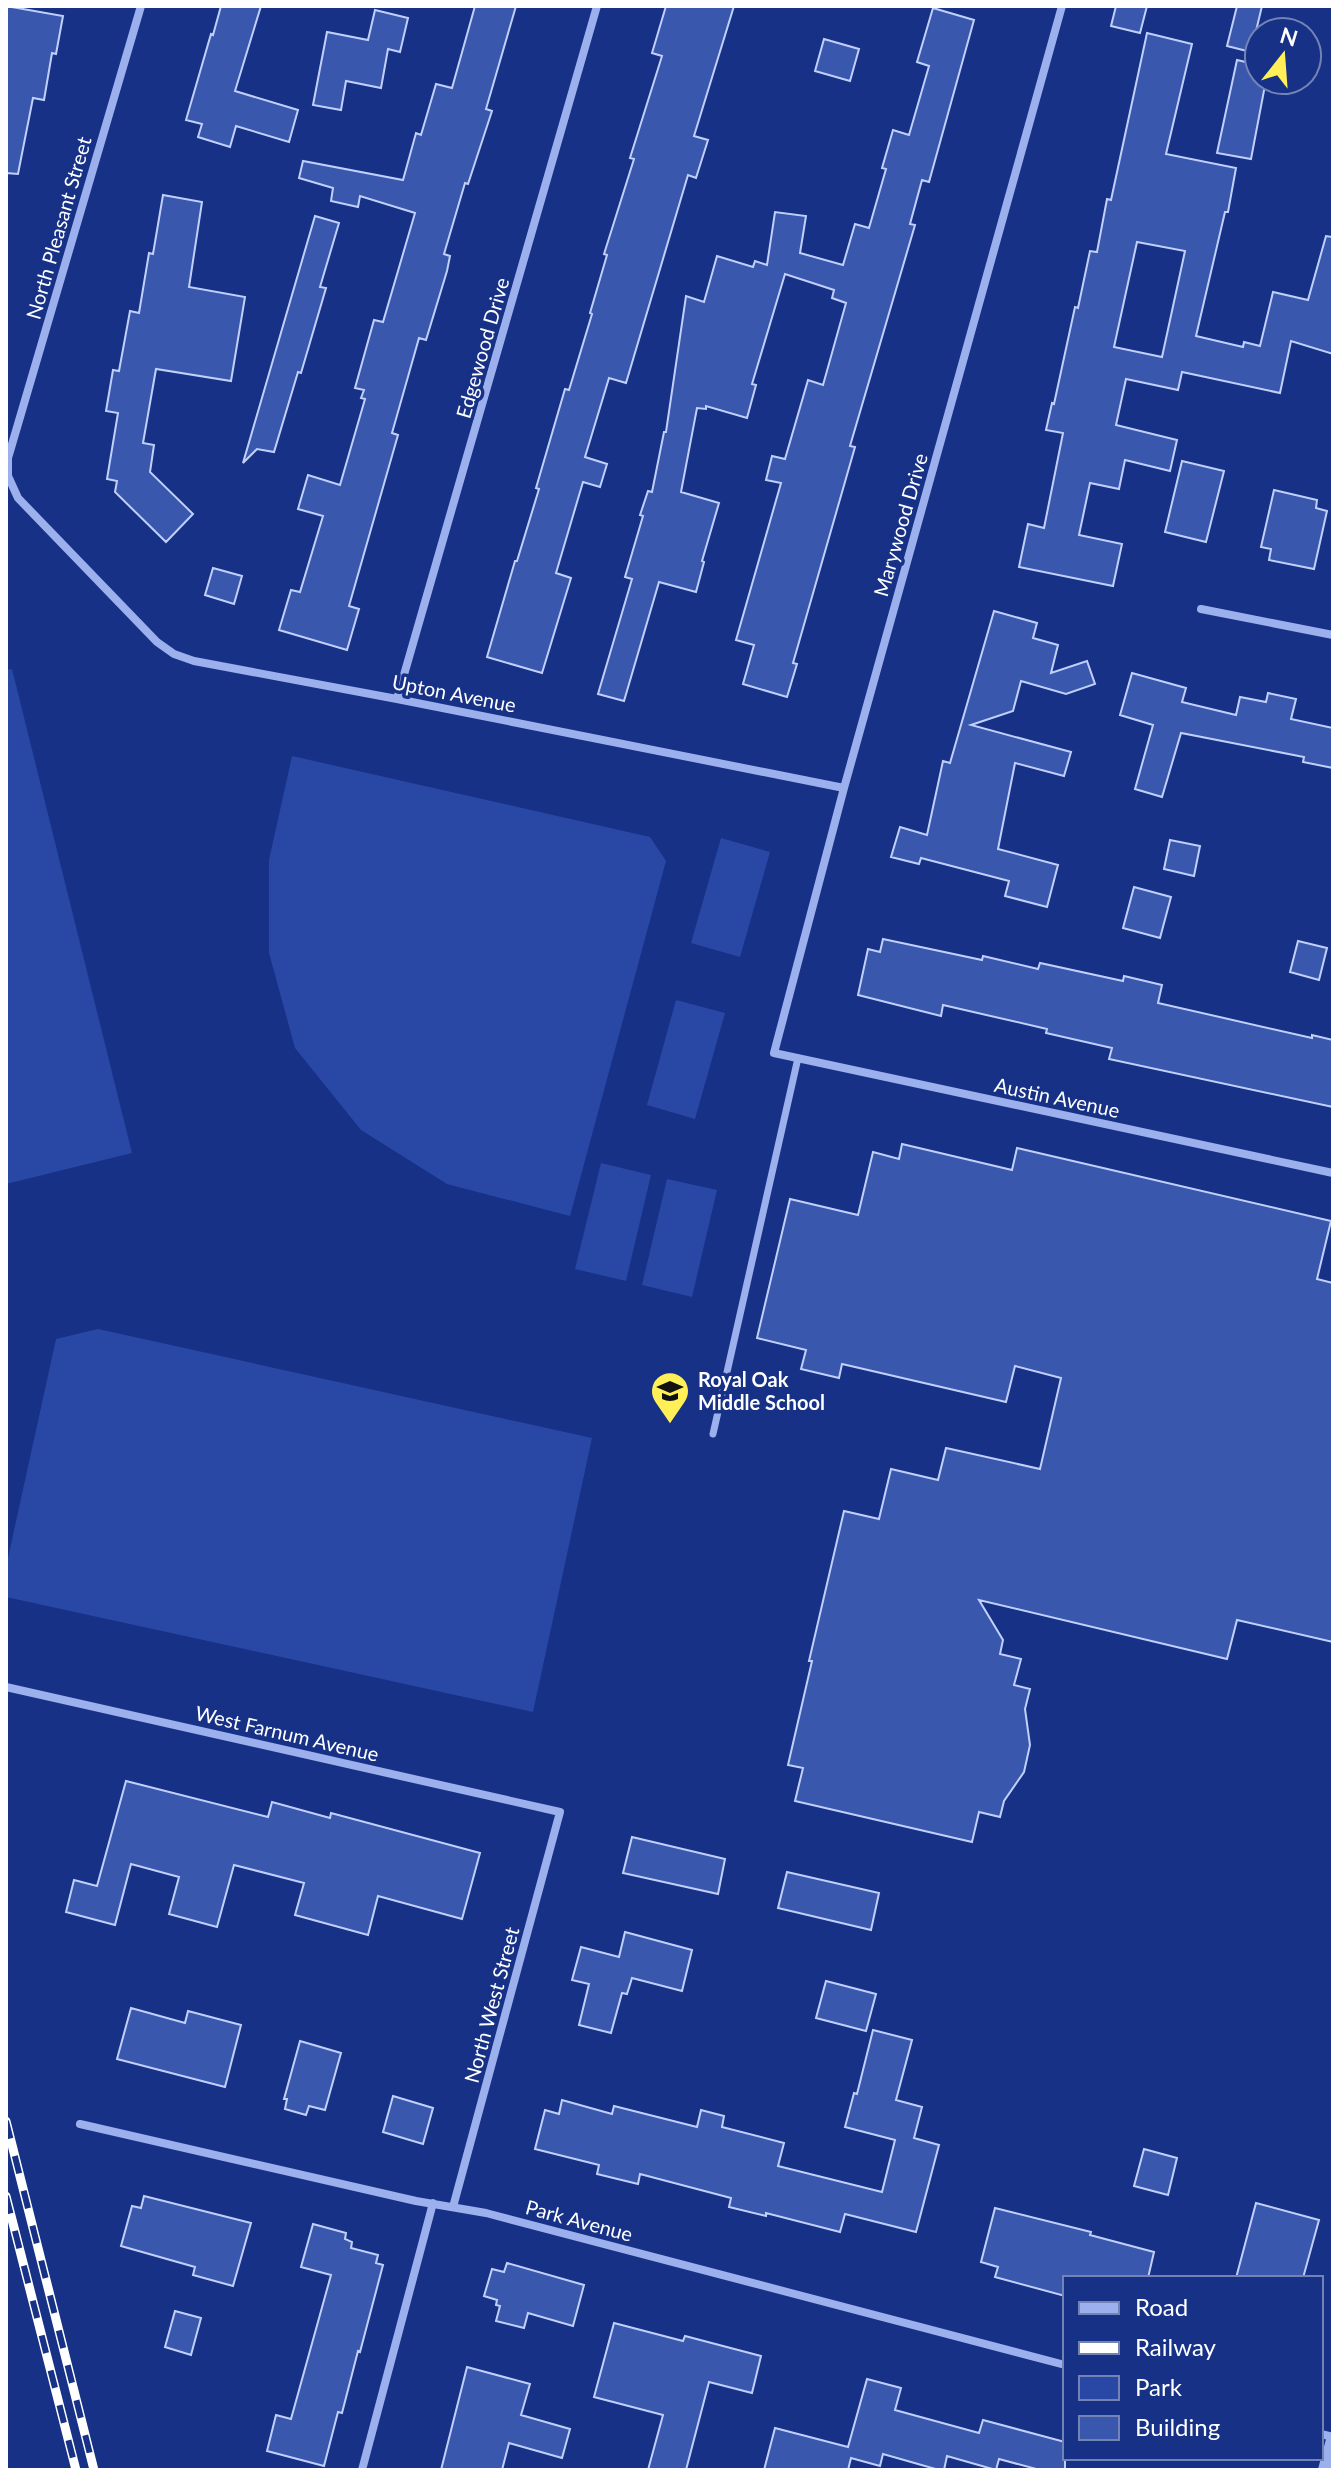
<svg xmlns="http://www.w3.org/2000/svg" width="1339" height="2476" font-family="Lato,sans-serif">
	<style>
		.green { fill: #2948a5 }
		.building { fill: #3a57ae; stroke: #c1d0fa; stroke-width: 2; fill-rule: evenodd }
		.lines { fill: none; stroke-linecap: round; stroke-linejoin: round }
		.pedestrian { stroke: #9cb0ee; stroke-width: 7 }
		.minor { stroke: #9cb0ee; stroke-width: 8 }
		.tertiary { stroke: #9cb0ee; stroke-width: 14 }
		.rail-casing { stroke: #fff; stroke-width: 9 }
		.rail { stroke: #163186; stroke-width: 6; stroke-dasharray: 18; stroke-linecap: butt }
		.labels { text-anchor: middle; stroke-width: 7; stroke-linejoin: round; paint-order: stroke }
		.street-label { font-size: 20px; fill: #fff; stroke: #163186 }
		.poi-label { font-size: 20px; font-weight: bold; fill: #fff; stroke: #163186; text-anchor: start }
	</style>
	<rect width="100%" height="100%" fill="#163186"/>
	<!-- green -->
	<path class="green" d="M12 669 132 1153 6 1184V670Z
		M292 756 650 837 666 861 570 1216 447 1184 361 1130 295 1048 269 953V860Z
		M721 838 770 852 740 957 691 943Z
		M676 1000 725 1013 695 1119 647 1105Z
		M601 1163 651 1175 626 1281 575 1269Z
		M667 1179 717 1190 692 1297 642 1285Z
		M98 1329 592 1438 533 1712 6 1597V1567L56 1339Z"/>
	<!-- building -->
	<path class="building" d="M6 6 63 16 56 54 52 53 44 100 33 98 18 174 6 173Z
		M221 6H261L235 91 298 110 289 142 236 126 230 147 198 137 202 124 186 120 211 34 213 35Z
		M475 6H516L486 109 492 111 468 184 465 183 444 254 450 256 447 271 426 340 419 338 392 433 398 435 349 606 359 609 347 650 279 630 291 590 300 592 323 516 298 509 308 475 340 485 365 399 361 398 364 390 355 388 374 320 383 322 415 213 360 196 358 207 331 201 333 188 299 178 303 161 403 180 416 133 421 135 436 84 452 88Z
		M666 6H734L694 136 708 140 696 178 688 175 626 383 609 378 585 457 607 464 600 487 583 482 556 573 571 578 542 673 487 657 515 561H517L539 489 536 488 565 389 569 390 592 314 590 313 607 255 604 254 634 159 630 158 662 56 652 53Z
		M1116 6H1147L1140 33 1111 26Z
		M1237 6H1262L1251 52 1227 46Z
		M933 8 974 20 929 182 922 180 910 224 915 225 850 446 855 447 793 663 797 664 787 697 743 684 754 645 736 640 781 483 766 480 772 456 785 459 808 380 823 385 846 303 832 298 834 290 785 274 752 384 756 385 747 418 706 406V409L697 408 681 492 719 503 702 561 704 562 696 592 659 582 624 701 598 694 632 579 625 577 643 516 640 515 648 491 652 492 664 432H666L686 296 704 302 717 256 753 267 755 261 767 265 775 212 806 216 800 253 843 265 855 224 869 228 886 169 882 168 893 130 909 135 929 66 917 62Z
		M375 10 408 18 400 52 388 49 381 88 346 81 341 110 313 105 327 32 368 40Z
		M1147 33 1192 44 1166 154 1236 168 1228 212H1225L1196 336 1243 347 1244 342 1260 346 1273 292 1308 300 1326 236 1333 237V354L1291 341 1280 393 1182 372 1178 390 1126 379 1116 425 1177 440 1170 471 1125 460 1119 489 1090 483 1079 535 1122 544 1113 586 1019 567 1028 524 1044 528 1063 433 1046 430 1052 403 1054 404 1075 307 1078 308 1090 251 1097 252 1107 199 1111 200ZM1137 242 1185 251 1162 357 1114 347Z
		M824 39 859 49 850 81 815 71Z
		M1237 60 1259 65V80H1266L1251 159 1217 153Z
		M163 195 202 202 189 287 245 297 231 381 156 369 143 443 154 445 150 472 193 514 166 542 115 492 117 481 107 479 118 413 106 411 113 370 119 371 130 311 139 313 149 253 153 254Z
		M315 216 339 223 320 287 326 288 301 373 298 372 274 452 257 449 243 463Z
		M1182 461 1224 471 1206 542 1165 532Z
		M1274 490 1317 500 1316 508 1327 511 1314 569 1269 560 1271 549 1261 547Z
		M213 568 242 576 234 604 205 595Z
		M994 611 1037 623 1033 638 1058 645 1051 673 1087 661 1095 684 1066 694 1021 681 1013 711 971 725 1071 752 1064 776 1015 763 998 849 1058 865 1047 907 1005 896 1009 881 921 858 919 864 891 857 900 827 927 835 943 761 950 763Z
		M1132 673 1186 688 1182 702 1236 715 1240 697 1266 702 1268 693 1296 699 1291 719 1333 728V768L1303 762 1304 757 1181 733 1162 797 1135 789 1153 725 1120 715Z
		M1170 840 1200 846 1194 876 1164 869Z
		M1134 887 1171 897 1160 938 1123 928Z
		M883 939 982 960 983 956 1038 969 1040 963 1123 981 1124 976 1162 985 1158 1003 1312 1038V1035L1333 1040V1107L1109 1059 1112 1048 1046 1033 1047 1029 943 1005 941 1016 858 995 868 949 880 952Z
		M1298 941 1327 948 1319 980 1290 972Z
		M902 1144 1012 1170 1017 1148 1331 1221 1317 1279 1333 1283V1642L1237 1620 1227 1659 979 1600 1003 1640 1000 1654 1021 1659 1014 1685 1030 1689 1025 1709 1030 1745 1024 1772 1004 1801 1000 1817 979 1812 972 1842 795 1801 803 1768 788 1765 812 1661H809L844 1511 879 1519 891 1469 938 1480 946 1448 1040 1469 1061 1378 1015 1366 1006 1402 842 1364 839 1378 801 1369 806 1350 757 1338 790 1199 858 1215 873 1152 899 1159Z
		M126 1781 268 1817 272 1802 330 1818 331 1813 480 1853 462 1919 378 1896 368 1935 295 1915 304 1883 234 1865 217 1927 169 1914 179 1877 131 1864 115 1925 66 1912 74 1880 97 1886Z
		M632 1837 725 1859 718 1894 623 1873Z
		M787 1872 879 1893 871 1930 778 1908Z
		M625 1932 692 1950 682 1991 632 1978 627 1994 622 1993 611 2033 579 2025 589 1984 572 1980 581 1947 619 1957Z
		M826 1981 876 1994 866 2031 816 2018Z
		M131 2008 185 2023 188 2011 241 2025 225 2087 117 2059Z
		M873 2030 912 2040 896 2100 922 2107 914 2138 939 2145 916 2232 845 2214 840 2232 766 2213V2216L729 2207 731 2198 640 2174 638 2184 597 2174 599 2165 535 2149 545 2110 559 2114 562 2100 612 2114 614 2106 697 2127 701 2110 724 2116 722 2127 784 2143 778 2166 882 2192 895 2140 845 2127 854 2093 857 2094Z
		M300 2041 341 2053 325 2110 309 2106 306 2115 285 2109 287 2099H284Z
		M393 2096 433 2108 423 2144 383 2132Z
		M1144 2149 1177 2158 1168 2195 1134 2186Z
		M144 2196 251 2223 233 2286 193 2275 195 2267 121 2246 132 2206 141 2208Z
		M1256 2203 1319 2220 1303 2278H1236Z
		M995 2208 1091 2232 1090 2235 1154 2252 1148 2278H1065V2296L995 2277 998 2267 981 2262Z
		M313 2224 346 2233 345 2239 352 2242 351 2248 378 2255 376 2263 383 2265 360 2352 358 2351 342 2413 338 2412 324 2466 267 2451 276 2415 291 2419 331 2275 301 2267Z
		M507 2263 584 2285 573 2326 528 2313 524 2328 496 2321 500 2306 496 2305 497 2300 484 2296 492 2269 504 2272Z
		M175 2311 201 2318 191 2355 165 2347Z
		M614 2323 683 2341 685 2336 761 2356 752 2393 709 2382 686 2470H648L663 2415 594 2397Z
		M467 2367 530 2384 521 2415 570 2429 562 2458 509 2443 502 2470H441Z
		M867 2379 901 2388 895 2410 979 2433 983 2420 1065 2442V2470H1040L999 2459 996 2470 947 2456 944 2470H939L883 2454 880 2466 851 2458 848 2470H764L775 2428 848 2447Z"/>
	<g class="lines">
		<!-- pedestrian -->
		<path class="pedestrian" d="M713 1434 798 1058"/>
		<!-- minor -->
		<path class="minor" d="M141 6 8 458V476L18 498 157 642 174 654 194 661 397 699 844 788
			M1062 6 844 788 774 1053 1333 1173
			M1201 609 1333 635
			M397 699 597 6
			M6 1687 560 1812 453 2207
			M80 2124 416 2201 486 2213 1065 2365
			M1321 2434 1333 2437
			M362 2470 433 2203"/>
		<!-- tertiary -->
		<path class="tertiary" d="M1325 2470 1333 2440"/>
		<!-- rail casing -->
		<g class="rail-casing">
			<path id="rail" d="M6 2121 94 2470
				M6 2196 76 2470"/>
		</g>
		<!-- rail -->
		<use href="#rail" class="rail"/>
	</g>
	<!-- icons -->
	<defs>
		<g id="school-pin" transform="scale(2)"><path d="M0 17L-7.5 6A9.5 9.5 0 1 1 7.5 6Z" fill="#fff058" stroke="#163186"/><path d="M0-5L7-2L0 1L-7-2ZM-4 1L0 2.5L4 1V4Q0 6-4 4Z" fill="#111"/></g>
	</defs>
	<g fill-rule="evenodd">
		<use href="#school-pin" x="670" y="1391"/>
	</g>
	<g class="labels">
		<!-- street labels -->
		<g class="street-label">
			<text transform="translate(59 228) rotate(-74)" y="7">North Pleasant Street</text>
			<text transform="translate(483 348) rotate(-74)" y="7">Edgewood Drive</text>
			<text transform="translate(901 525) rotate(-74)" y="7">Marywood Drive</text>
			<text transform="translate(454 694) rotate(11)" y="7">Upton Avenue</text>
			<text transform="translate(1057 1098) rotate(12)" y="7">Austin Avenue</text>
			<text transform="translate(287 1734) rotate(13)" y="7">West Farnum Avenue</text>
			<text transform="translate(492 2005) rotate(-75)" y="7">North West Street</text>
			<text transform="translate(579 2221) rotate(15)" y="7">Park Avenue</text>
		</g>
		<!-- poi labels -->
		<g class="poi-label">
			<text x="698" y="1387">Royal Oak<tspan x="698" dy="23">Middle School</tspan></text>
		</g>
	</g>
	<!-- border -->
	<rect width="1339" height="2476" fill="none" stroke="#ffffff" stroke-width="16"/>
	<!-- legend -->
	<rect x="1063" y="2276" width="260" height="184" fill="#163186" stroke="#7383b6" stroke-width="2"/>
	<rect x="1079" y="2302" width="40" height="12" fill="#9cb0ee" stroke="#7383b6" stroke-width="2"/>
	<text x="1135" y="2316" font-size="24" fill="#ffffff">Road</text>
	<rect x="1079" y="2342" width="40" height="12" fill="#ffffff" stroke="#7383b6" stroke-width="2"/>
	<text x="1135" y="2356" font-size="24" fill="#ffffff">Railway</text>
	<rect x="1079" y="2376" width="40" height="24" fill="#2948a5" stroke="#7383b6" stroke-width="2"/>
	<text x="1135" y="2396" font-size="24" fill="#ffffff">Park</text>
	<rect x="1079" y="2416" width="40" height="24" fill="#3a57ae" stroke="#7383b6" stroke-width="2"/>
	<text x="1135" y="2436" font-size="24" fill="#ffffff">Building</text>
	<!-- north arrow -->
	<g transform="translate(1283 56) rotate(17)"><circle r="38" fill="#163186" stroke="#7383b6" stroke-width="2"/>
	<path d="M0-6L14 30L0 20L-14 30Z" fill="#fff058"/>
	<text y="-12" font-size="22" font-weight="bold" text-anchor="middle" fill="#ffffff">N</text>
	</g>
</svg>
